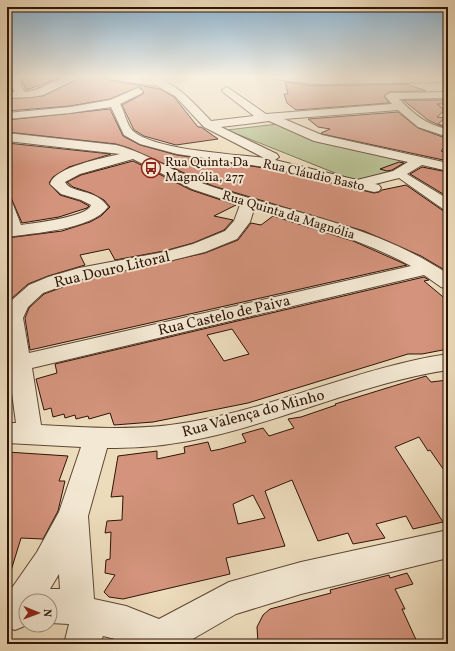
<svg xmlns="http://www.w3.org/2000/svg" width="455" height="651" font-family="Vollkorn,serif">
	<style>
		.green { fill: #b7c092; stroke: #726a4c }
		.building { fill: #d3937c; stroke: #2e1407; fill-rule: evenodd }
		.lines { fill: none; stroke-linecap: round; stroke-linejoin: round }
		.minor-casing { stroke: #5e4634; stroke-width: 2 }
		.minor { fill: #f3e8d3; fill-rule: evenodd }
		.labels { text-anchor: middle; stroke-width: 4; stroke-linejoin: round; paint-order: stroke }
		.far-poi-label { font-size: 13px; fill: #2e1407; stroke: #f3e8d3; text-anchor: start }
		.far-street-label { font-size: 13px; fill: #2e1407; stroke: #f3e8d3 }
		.street-label { font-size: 15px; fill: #2e1407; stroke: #f3e8d3 }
	</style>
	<rect width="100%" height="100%" fill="#eddcbc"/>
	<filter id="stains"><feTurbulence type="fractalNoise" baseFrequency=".005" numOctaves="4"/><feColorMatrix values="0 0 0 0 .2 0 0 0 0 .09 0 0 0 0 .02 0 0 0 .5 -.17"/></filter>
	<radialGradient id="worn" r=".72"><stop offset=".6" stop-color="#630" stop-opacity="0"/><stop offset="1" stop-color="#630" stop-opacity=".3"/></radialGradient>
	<!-- green -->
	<path class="green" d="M278 124 305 137 407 162 391 172 355 181 227 130Z"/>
	<!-- building -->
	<path class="building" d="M20 76H66L26 90Z
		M84 76H102L108 80 160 89 174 97 198 127H201L218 139 176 145 144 136 134 130 122 105 143 94 144 91 139 87 110 99 70 106 7 111V99L43 96Z
		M285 82 313 86 407 84 426 91 389 92 384 96 389 103 296 110 287 103 284 94H288Z
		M403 100H448V104H437L445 110 437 117 445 118 438 124 448 127 441 126 428 120Z
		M110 109 123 136 140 145 177 155 278 170 374 193 379 192 382 190 406 185 442 210 448 212V272L421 256 364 231 213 186 129 148 116 144 7 132V120Z
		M398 112 418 128 448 139V143L441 151 448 153V161L322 134 321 133 330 129 318 127 308 119Z
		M7 143 111 154 69 167 53 177 49 183 60 195 80 201 89 206 87 208 59 217 22 223 12 200 7 179 8 177 12 176 7 167Z
		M133 161 191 190 236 205 214 216 233 220 224 230 193 243 164 251 115 260 109 249 80 255 85 265 48 276 28 284 11 299 7 305V238L62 231 90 222 101 216 110 207 104 200 91 193 73 187 67 182 81 175Z
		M399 162 404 163 392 170 387 171 380 169Z
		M422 167 448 172V197L410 174Z
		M273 216 353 241 407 265 30 350 25 318 29 308 44 294 82 280 205 253 238 240 251 223 261 225Z
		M424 277 429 280 424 281 448 301V349L422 354H408L248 403 153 422 114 425 110 413 89 419 88 416 76 419 75 415 65 418 64 414 53 417 51 408 44 410 36 379 57 373 55 364ZM232 329 249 354 224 361 207 335Z
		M426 376 431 382 448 380V476L430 450 428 451 419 437 395 447 443 522 413 529 406 516 376 524 385 538 353 544 348 533 318 541 292 480 265 491 285 546 226 558 230 574 123 599 109 597 104 592 115 575 105 573 106 560 110 559 111 532 105 533 107 521 122 520 123 496 111 497 118 456 157 451V459L185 453 184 447 208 442 211 451 221 449 246 442 242 434 263 428 269 436 294 428 288 419 301 417 336 405 335 404ZM253 495 265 518 238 524 233 504Z
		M7 452 68 456 59 481H65L58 511 43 539 21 538 10 574H7Z
		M407 573 413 584 395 589 405 609H402L418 644H258L257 627 263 615 270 609 331 593 330 590 389 575 390 578Z"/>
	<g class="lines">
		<!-- minor casing -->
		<g class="minor-casing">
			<path id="minor" d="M11 76H19L22 88 25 92C46 90 61 72 83 76L43 95 31 97 7 98V92H15L12 88Z
				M103 76H125L144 78 143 76C171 76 193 102 211 121L254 116 223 92 222 90 227 87 266 114 392 104 385 96 390 93 448 92V98L399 99C414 114 426 125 448 129V137L418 127 398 110 284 119 322 135 448 163V171L422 165 407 174 448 199V211L443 209 399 178 375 184 379 185 381 188 379 191 374 192 278 169 177 154 140 144 124 135 111 107 70 113 7 119V113L70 107 110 100 138 88 143 91 142 93 120 104C125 112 126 124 133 131 154 150 234 154 264 158L204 127 175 96 157 86 108 79ZM269 121 314 141 408 162 393 171 357 180 275 160 279 157 277 154 221 127Z
				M269 76H292L313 78 448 76V82L313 84 274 79Z
				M7 133 116 145C151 154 179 176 213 187 295 214 375 225 448 274V289L441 287 424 275 32 368 41 425C91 428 140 431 190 422 278 407 360 367 448 354V370C330 388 231 451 107 448L88 516 94 599 126 606 159 619 229 582 301 562 448 530V558L301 594 236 614 184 644H135L103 636 100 644H64L69 624 50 623V601H26L27 625 15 630 7 627V595L37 552 59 512 81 447 7 443V423H16L8 363 7 308 12 300 29 285 48 277 79 268 164 252 193 244 225 231 234 221 240 205 192 189 133 159 80 174 65 182C71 194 96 188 108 207 92 230 33 233 7 237V200L12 202 21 225C34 223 88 217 91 205L81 200 61 194 50 184C54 167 104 158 120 154L7 141ZM254 209C308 224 361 239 411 266L29 353 23 318 28 307 43 293 82 279 165 262 205 252 237 239 250 222ZM59 574 60 589H50Z"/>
		</g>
		<!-- minor -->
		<use href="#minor" class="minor"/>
	</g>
	<!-- sky -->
	<linearGradient id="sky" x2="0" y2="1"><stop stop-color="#8ab6d6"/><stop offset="0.46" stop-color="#f7efe1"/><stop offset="1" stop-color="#f7efe1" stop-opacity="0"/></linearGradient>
	<rect width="455" height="167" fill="url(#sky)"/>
	<!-- icons -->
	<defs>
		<g id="bus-ring" transform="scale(1)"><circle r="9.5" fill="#f3e8d3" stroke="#8f2418" stroke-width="1.5"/><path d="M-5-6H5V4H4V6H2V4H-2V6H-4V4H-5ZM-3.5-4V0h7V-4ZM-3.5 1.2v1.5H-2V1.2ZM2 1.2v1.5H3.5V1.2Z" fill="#8f2418"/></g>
	</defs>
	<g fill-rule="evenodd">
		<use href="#bus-ring" x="151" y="168"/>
	</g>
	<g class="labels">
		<!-- far-poi labels -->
		<g class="far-poi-label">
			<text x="165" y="166">Rua Quinta Da<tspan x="165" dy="15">Magnólia, 277</tspan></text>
		</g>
		<!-- far-street labels -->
		<g class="far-street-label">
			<text transform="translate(314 174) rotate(13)" y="5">Rua Cláudio Basto</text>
			<text transform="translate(289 214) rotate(17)" y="5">Rua Quinta da Magnólia</text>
		</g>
		<!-- street labels -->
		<g class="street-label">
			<text transform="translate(112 269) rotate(-13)" y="5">Rua Douro Litoral</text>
			<text transform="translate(224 315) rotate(-13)" y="5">Rua Castelo de Paiva</text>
			<text transform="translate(253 413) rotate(-15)" y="5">Rua Valença do Minho</text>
		</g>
	</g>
	<!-- margin -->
	<rect width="455" height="651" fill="none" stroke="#eddcbc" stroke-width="24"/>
	<rect x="8" y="8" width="439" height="635" fill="none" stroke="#2e1407" stroke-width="2"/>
	<rect x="12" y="12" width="431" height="627" fill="none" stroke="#2e1407"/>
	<!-- north arrow -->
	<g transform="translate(38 613) rotate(91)"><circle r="19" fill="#f3e8d3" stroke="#a49381"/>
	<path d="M0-3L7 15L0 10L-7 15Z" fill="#8f2418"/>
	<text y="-6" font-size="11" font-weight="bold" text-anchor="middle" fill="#2e1407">N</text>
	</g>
	<rect width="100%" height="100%" filter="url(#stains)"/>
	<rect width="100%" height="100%" fill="url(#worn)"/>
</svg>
